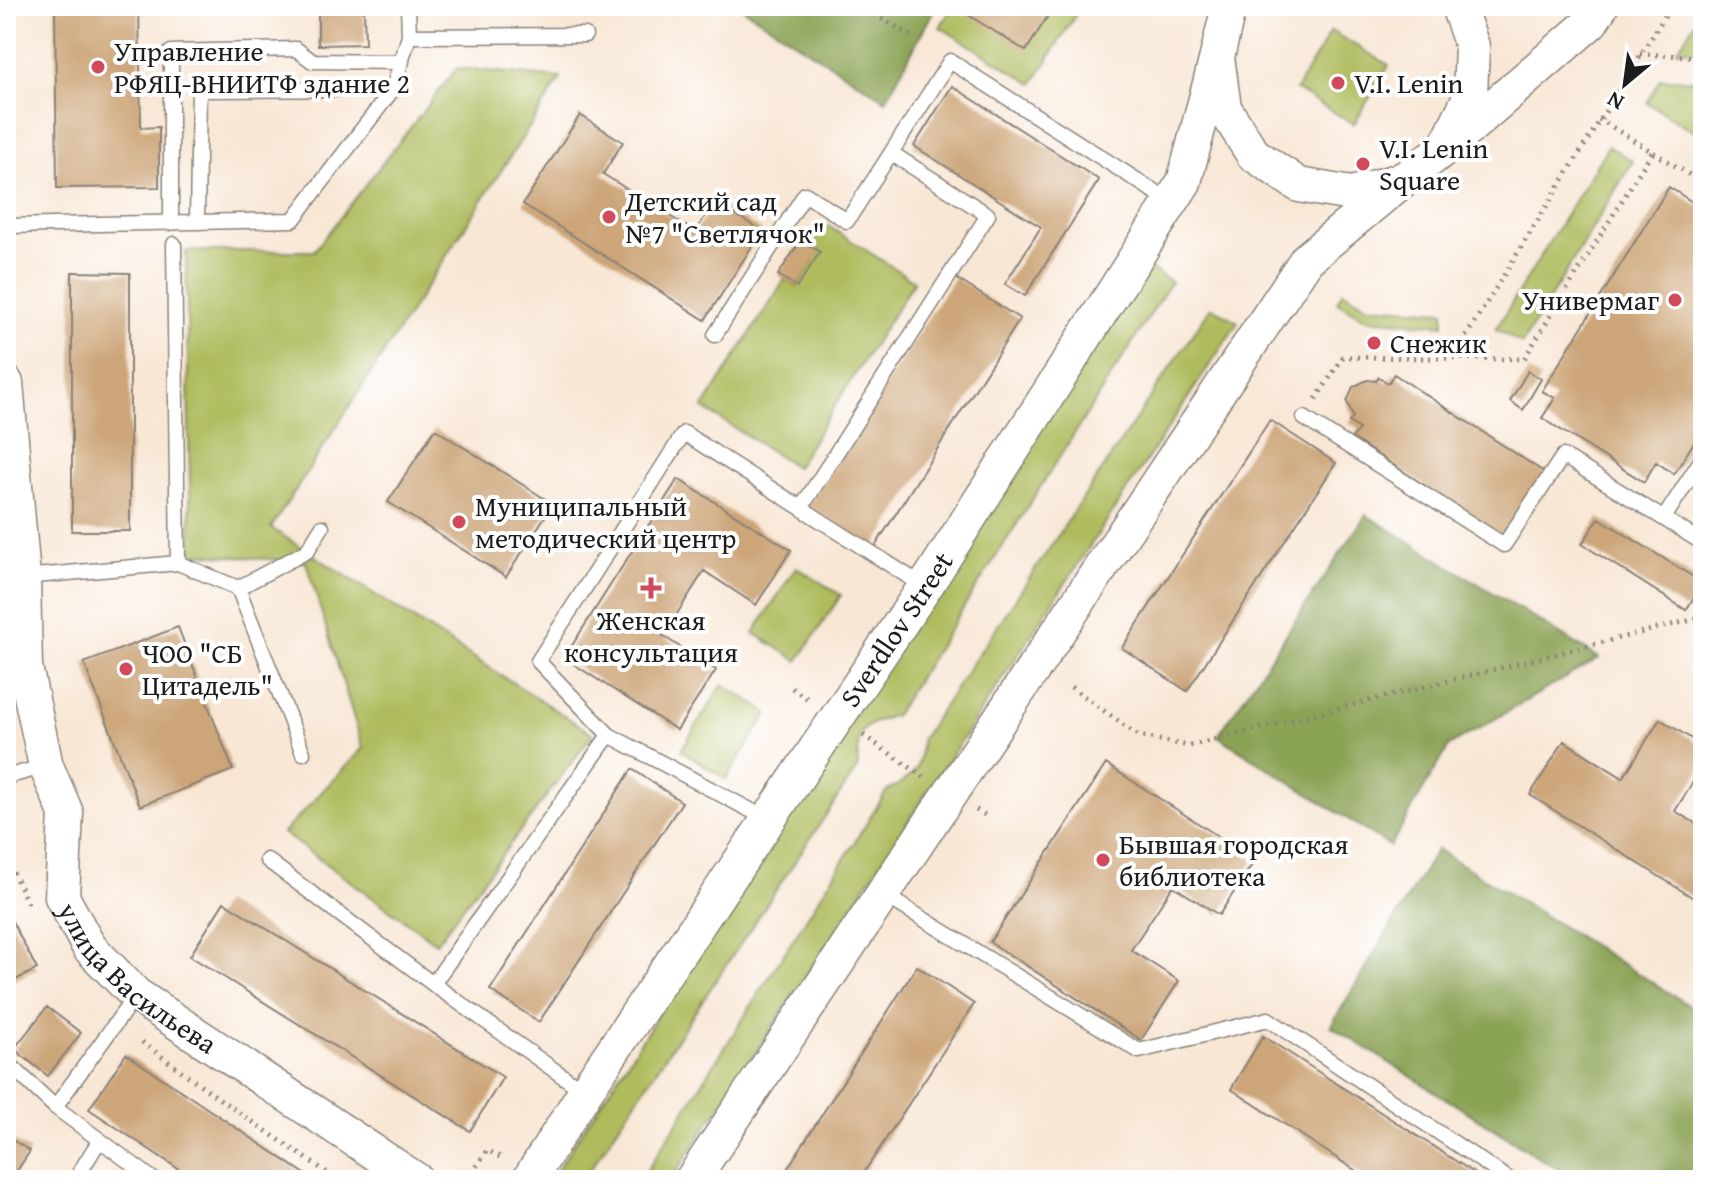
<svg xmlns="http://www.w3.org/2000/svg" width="1709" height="1186" font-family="'Gentium Book Plus',serif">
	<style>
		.green { fill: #afbb5d; stroke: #666c3c; stroke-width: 2 }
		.forest { fill: #8ba354; stroke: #546038; stroke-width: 2 }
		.building { fill: #cca578 }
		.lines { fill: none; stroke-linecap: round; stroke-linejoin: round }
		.service-casing { stroke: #8a8278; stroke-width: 17 }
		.tertiary-casing { stroke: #8a8278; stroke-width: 37 }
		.path { stroke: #8a8278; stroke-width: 5; stroke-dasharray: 2 6; stroke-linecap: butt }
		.service { stroke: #fff; stroke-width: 14 }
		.tertiary { stroke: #fff; stroke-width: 34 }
		.poi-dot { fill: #d1495b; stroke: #fff; stroke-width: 3 }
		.labels { text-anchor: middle; stroke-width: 8; stroke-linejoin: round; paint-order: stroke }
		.poi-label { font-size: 28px; fill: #1c1c1c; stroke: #fff; text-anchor: start }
		.street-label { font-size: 28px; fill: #1c1c1c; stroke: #fff }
	</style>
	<rect width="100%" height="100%" fill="#fff"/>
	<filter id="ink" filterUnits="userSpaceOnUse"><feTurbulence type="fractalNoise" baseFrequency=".0125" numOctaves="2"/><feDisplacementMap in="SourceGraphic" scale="16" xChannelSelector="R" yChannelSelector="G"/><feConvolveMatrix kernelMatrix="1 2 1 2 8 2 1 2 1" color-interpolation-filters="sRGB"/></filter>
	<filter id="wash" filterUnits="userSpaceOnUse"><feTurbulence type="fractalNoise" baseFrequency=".006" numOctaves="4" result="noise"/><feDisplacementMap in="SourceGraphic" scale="32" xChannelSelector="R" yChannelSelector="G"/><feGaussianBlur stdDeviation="1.8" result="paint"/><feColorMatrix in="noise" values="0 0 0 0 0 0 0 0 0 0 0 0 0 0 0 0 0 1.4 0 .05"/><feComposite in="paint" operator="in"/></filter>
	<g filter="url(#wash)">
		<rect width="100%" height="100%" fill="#f8e7d5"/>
		<!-- green -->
		<path class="green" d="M953 6H1081L1033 84 940 27Z
			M1703 10V50H1677Z
			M1331 31 1389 65 1354 124 1296 90Z
			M457 68 561 78 271 528 593 734 436 943 283 833 363 748 306 562 191 553 186 251H314Z
			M1660 79 1703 80V137L1647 103Z
			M1608 146 1633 161 1522 344 1496 329Z
			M822 222 914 281 796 467 703 408 785 279 797 287 819 252 808 244Z
			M1147 266 1171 282 895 715C859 727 857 729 858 767L583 1180 551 1179Z
			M1343 291 1368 306 1444 311V325L1366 319 1337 302Z
			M1211 307 1238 322 671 1180H641L887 791C914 776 921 771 921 740Z
			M796 567 841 595 798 661 754 633Z
			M723 684 768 713 726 779 681 750Z"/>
		<!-- forest -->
		<path class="forest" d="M739 6H936L886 100Z
			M1366 515 1599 658 1449 746 1390 846 1218 736Z
			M1437 849 1703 1014V1180H1575L1331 1026Z"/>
		<g id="blocks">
			<!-- building -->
			<path class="building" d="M55 6H139L141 128 159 127V187L57 188Z
				M318 6H364L365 44 318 45Z
				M954 6H1054L1026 51Z
				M952 86 1099 180 1025 296 1005 284 1041 227 914 146Z
				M580 115 623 142 603 174 695 232 715 202 762 231 705 320 523 204Z
				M1669 187 1703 209V428L1674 474 1656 462 1644 482 1542 418 1555 398 1542 391Z
				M801 240 820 252 797 287 778 275Z
				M72 272 130 273V531H72Z
				M954 277 1020 319 874 548 808 506Z
				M1528 371 1541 379 1523 410 1510 401Z
				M1394 374 1547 474 1505 538 1352 438 1359 429 1349 422 1353 417 1347 402 1353 387 1367 380 1376 381 1379 377 1388 383Z
				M1270 420 1336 463 1187 691 1122 648Z
				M435 429 553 504 506 577 388 502Z
				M678 479 791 550 756 605 704 571 663 636 716 670 677 730 564 658Z
				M1599 518 1703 583 1686 610 1582 544Z
				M178 627 233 770 140 806 84 663Z
				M1660 719 1703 746V766L1675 811 1703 828V904L1530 795 1564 741 1623 778Z
				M1106 764 1255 860 1219 915 1173 886 1131 950 1179 981 1141 1040 990 942Z
				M632 769 682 802 539 1022 490 990Z
				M224 902 503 1077 470 1131 190 956Z
				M6 910 37 969 6 985Z
				M917 966 974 1004 859 1180H780Z
				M47 1007 81 1033 48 1076 14 1049Z
				M1263 1036 1485 1180H1370L1231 1089Z
				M126 1054 314 1180H195L89 1109Z
				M6 1136 30 1151 11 1180H6Z"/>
		</g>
	</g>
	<g filter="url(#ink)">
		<use href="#blocks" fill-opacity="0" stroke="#8a8278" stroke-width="2"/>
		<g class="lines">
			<!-- service casing -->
			<g class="service-casing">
				<path id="service" d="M409 36 585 35
					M393 89 409 36 408 6
					M171 223V52L296 49 312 61 402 62
					M6 226 293 220 393 89 199 90 197 222
					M174 244 178 563 238 588 307 551 322 527
					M715 335 805 194 847 221 891 153
					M1304 418 1504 545 1563 456 1703 543
					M1664 518 1703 457
					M24 577 178 563
					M925 587 801 508 988 215 891 153 950 61 1171 202
					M238 588 303 753
					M6 777 46 766
					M767 819 609 735 538 661 684 433 801 508
					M267 860 433 984
					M884 895 1139 1051 1268 1019 1510 1180
					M6 1061 55 1107 154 1180
					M585 1092 433 984 609 735
					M55 1107 136 995
					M75 1180 99 1141"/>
			</g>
			<!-- tertiary casing -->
			<g class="tertiary-casing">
				<g id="tertiary">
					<path d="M1229 6 1217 57 1224 108 1253 154 1299 185 1351 194 1404 179 1445 148 1470 97 1472 46 1458 6"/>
					<path d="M1455 140 1591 22 1601 6"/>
					<path id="s1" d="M6 383 23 577 25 667 46 766 66 813 62 897 89 947 136 995 416 1180"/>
					<path id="s2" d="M529 1180 585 1092 925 587 1184 182 1217 57"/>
					<path d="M692 1180 1307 259 1404 179"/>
				</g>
			</g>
			<!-- path -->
			<path class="path" d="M861 6 916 39
				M1640 54 1703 57
				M1599 119 1703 183
				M1453 357 1671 6
				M1316 399 1343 357 1524 359 1652 152
				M1071 687 1139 736 1189 746 1703 617
				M792 688 811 701
				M863 735 924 777
				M976 810 987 816
				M6 858 28 904
				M142 1042 225 1103 338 1180
				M468 1180 487 1150 504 1159"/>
			<!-- service -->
			<use href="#service" class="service"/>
			<!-- tertiary -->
			<use href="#tertiary" class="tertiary"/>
		</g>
	</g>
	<!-- markers -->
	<g class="poi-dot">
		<circle cx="98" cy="67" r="8"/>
		<circle cx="1338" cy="83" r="8"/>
		<circle cx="1363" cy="164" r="8"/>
		<circle cx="609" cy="217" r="8"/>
		<circle cx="1675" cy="300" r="8"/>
		<circle cx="1374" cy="343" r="8"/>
		<circle cx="459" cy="522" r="8"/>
		<path d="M647 576h8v8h8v8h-8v8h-8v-8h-8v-8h8z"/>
		<circle cx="126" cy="669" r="8"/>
		<circle cx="1103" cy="860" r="8"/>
	</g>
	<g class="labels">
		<!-- poi labels -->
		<g class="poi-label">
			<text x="114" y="61">Управление<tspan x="114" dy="32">РФЯЦ-ВНИИТФ здание 2</tspan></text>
			<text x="1354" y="93">V.I. Lenin</text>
			<text x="1379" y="158">V.I. Lenin<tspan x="1379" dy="32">Square</tspan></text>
			<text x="625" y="211">Детский сад<tspan x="625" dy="32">№7 "Светлячок"</tspan></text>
			<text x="1659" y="310" text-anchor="end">Универмаг</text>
			<text x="1390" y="353">Снежик</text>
			<text x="475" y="516">Муниципальный<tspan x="475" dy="32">методический центр</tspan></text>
			<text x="651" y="630" text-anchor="middle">Женская<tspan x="651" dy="32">консультация</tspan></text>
			<text x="142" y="663">ЧОО "СБ<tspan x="142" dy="32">Цитадель"</tspan></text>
			<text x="1119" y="854">Бывшая городская<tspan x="1119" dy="32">библиотека</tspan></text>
		</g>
		<!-- street labels -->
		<g class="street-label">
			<text dy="10" stroke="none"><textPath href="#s2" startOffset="662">Sverdlov Street</textPath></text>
			<text dy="10" stroke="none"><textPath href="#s1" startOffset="634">улица Васильева</textPath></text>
		</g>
	</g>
	<!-- margin -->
	<rect width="1709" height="1186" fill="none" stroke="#fff" stroke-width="32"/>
	<!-- north arrow -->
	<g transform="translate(1625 84) rotate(209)" stroke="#ffffff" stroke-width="6" paint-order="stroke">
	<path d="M0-6L14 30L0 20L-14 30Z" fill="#1c1c1c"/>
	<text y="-12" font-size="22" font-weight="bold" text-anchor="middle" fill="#1c1c1c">N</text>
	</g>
</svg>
